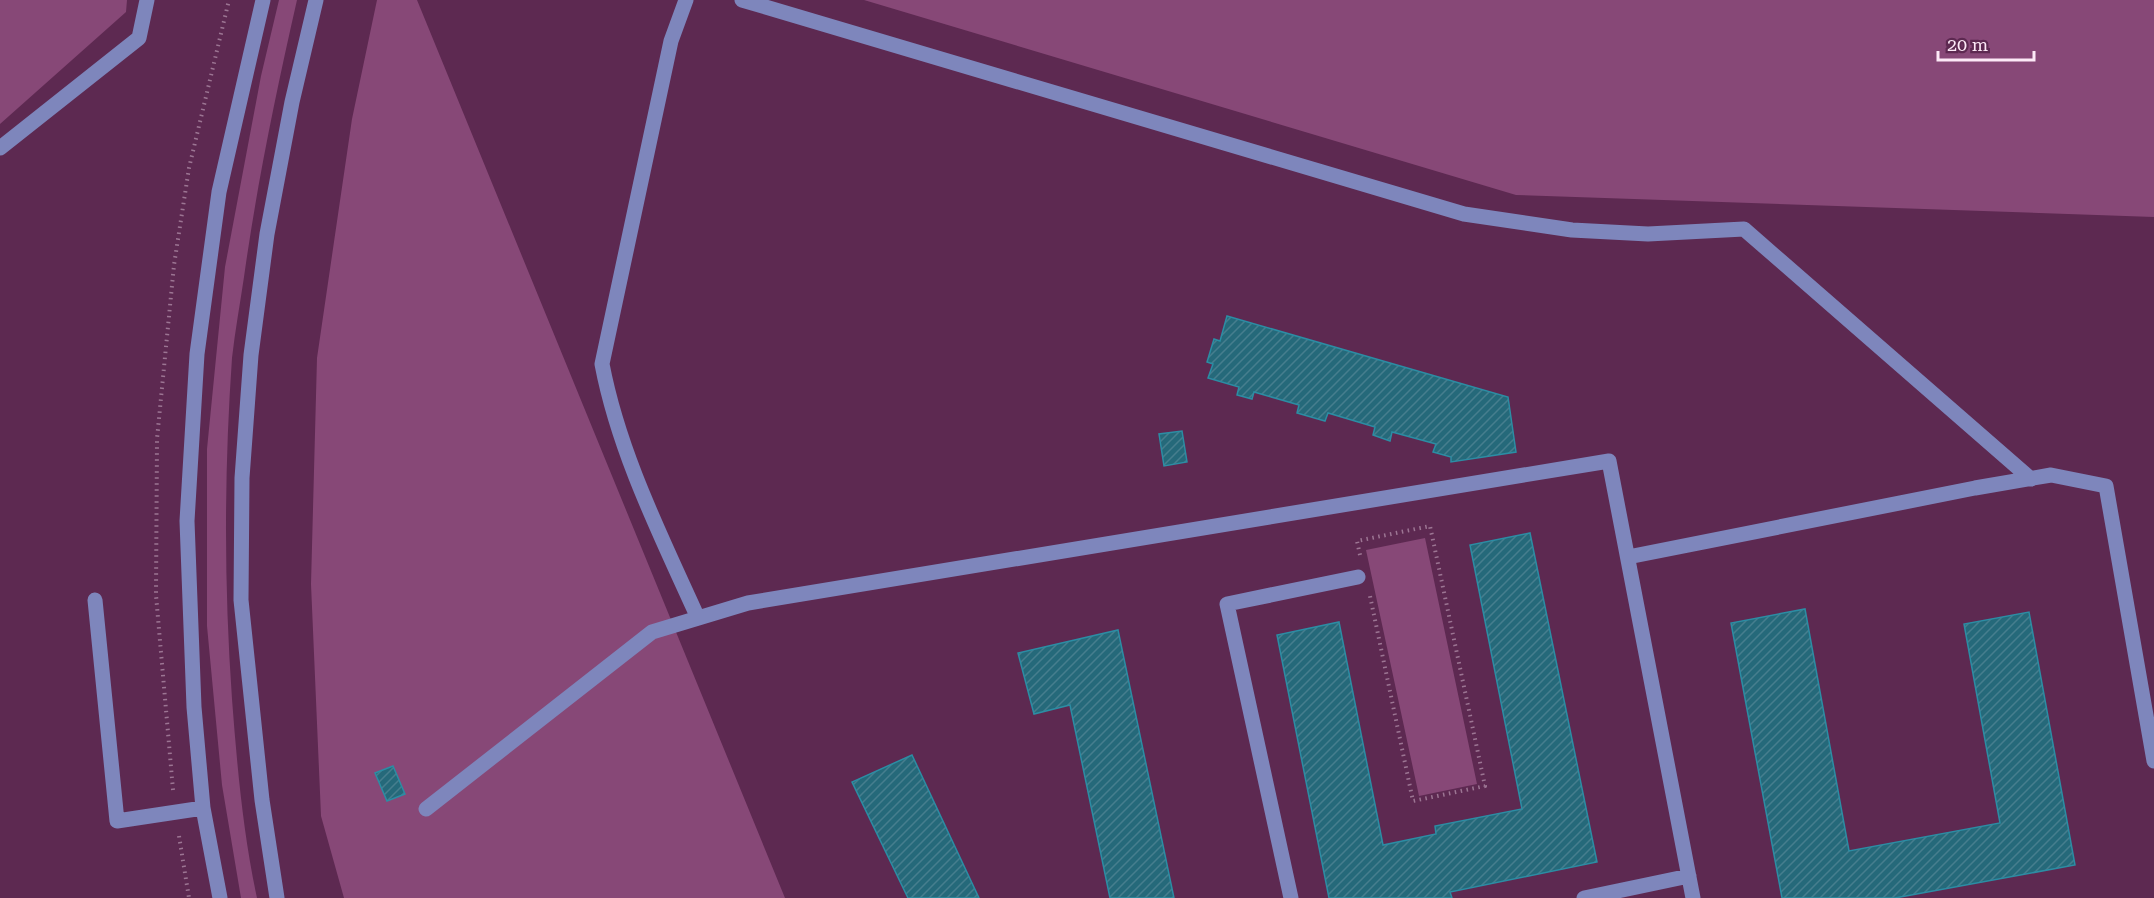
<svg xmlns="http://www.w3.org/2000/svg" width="2154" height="898" font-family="'Roboto Serif',serif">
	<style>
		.green { fill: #874877 }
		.building { fill: url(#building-hatch); stroke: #2c8da4; stroke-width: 1.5 }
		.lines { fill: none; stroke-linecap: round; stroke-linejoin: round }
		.path { stroke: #9c7593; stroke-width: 4; stroke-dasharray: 1.5 4.5; stroke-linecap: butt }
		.minor { stroke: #7e86bc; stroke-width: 15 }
	</style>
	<defs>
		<pattern id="building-hatch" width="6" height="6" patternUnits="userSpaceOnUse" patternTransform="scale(1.5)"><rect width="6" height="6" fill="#25697a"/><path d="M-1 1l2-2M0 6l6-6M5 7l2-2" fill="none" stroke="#467e8e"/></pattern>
	</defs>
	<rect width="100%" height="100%" fill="#5d2951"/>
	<!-- green -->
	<path class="green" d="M0 0H127L126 12 0 124Z
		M279 0H297C276 92 257 184 244 277 240 304 235 331 232 358 224 472 224 586 232 699 237 765 243 833 257 898H241L222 785 207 626V449L225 267 261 76Z
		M377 0H417L785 898H344L321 816 311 584 317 358 352 119Z
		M864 0H2154V217L1516 195Z
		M1425 538 1477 784 1419 796 1366 550Z"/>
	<!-- building -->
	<path class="building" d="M1227 316 1508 397 1516 452 1451 462V457L1433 452 1436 444 1392 432 1390 441 1373 435 1375 427 1328 413 1325 421 1297 413 1299 405 1254 392 1252 399 1237 395 1239 387 1208 378 1213 364 1207 362 1214 339 1220 341Z
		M1182 431 1187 462 1164 466 1159 434Z
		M1530 533 1597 862 1450 892 1452 898H1329L1277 635 1339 622 1383 845 1436 834 1435 826 1522 809 1470 545Z
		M1805 609 1849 851 2000 823 1964 624 2029 612 2075 865 1895 898H1782L1731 623Z
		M1118 630 1174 898H1110L1070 705 1034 714 1018 653Z
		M912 755 979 898H908L852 782Z
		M393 766 405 794 387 801 375 773Z"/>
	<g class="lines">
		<!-- path -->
		<path class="path" d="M1360 555 1357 541 1430 526 1485 786 1413 801 1370 596
			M173 790 156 595 157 439 174 265 189 168 229 0
			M179 836 189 898"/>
		<!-- minor -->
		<path class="minor" d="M686 0 671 41 602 364C619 453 661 536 698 618
			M742 0 1464 214 1572 230 1648 234 1744 229 2031 479
			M0 148 139 38 147 0
			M1628 557 1975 488 2051 475 2106 486 2154 761
			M95 600 117 821 203 808
			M426 809 652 632 748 603 1609 461 1693 898
			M220 898 203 808 194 707 187 521 197 354 219 192 263 0
			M277 898 262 800 241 600 242 478 251 355 267 234 292 102 316 0
			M1291 898 1227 604 1358 577
			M1584 898 1689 876"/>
	</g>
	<!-- scale -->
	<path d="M1938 51v9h96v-9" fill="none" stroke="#fde9f7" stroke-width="3"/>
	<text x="1947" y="51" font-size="18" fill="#fde9f7" stroke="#5d2951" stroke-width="4.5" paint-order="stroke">20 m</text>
</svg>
